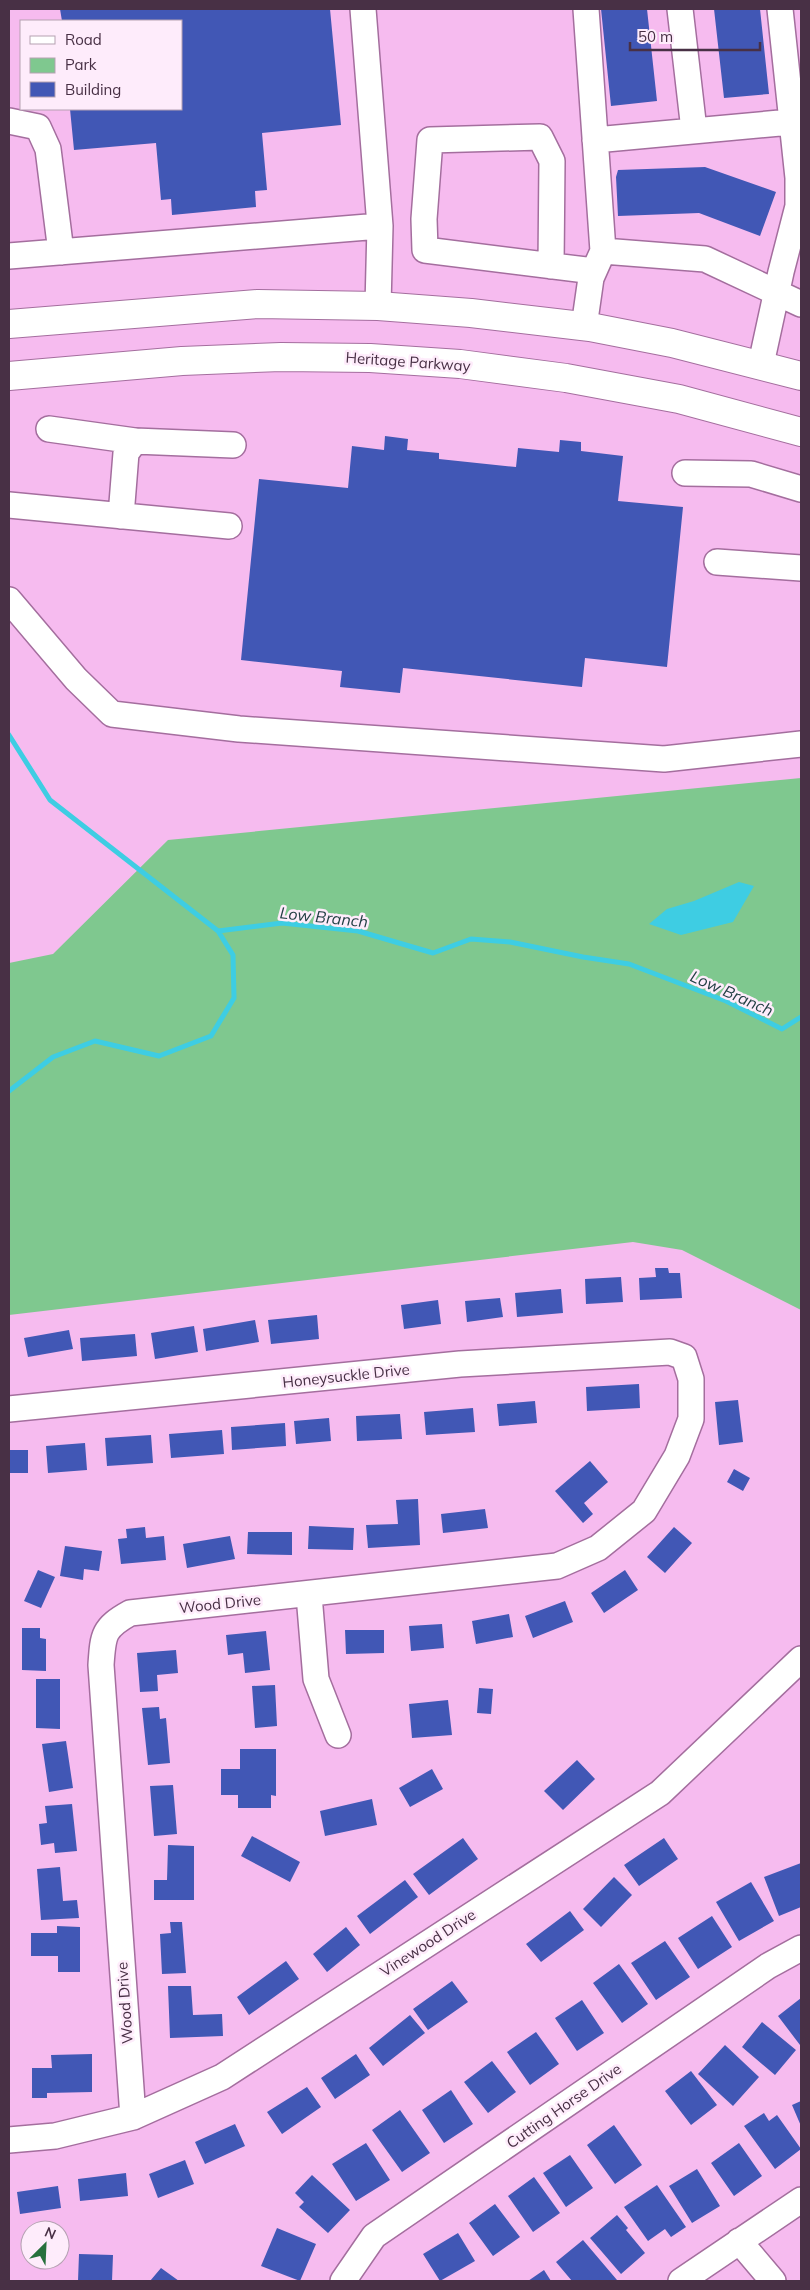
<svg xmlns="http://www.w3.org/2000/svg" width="810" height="2290" font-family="Mulish,sans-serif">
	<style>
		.green { fill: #7fc88f }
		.water { fill: #3ecde3 }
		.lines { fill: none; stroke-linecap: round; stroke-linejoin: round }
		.stream { stroke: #3ecde3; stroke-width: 5 }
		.building { fill: #4157b5 }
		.minor-casing { stroke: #a46e9e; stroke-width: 28 }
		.major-casing { stroke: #a46e9e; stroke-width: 30 }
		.minor { stroke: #fff; stroke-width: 25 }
		.major { stroke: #fff; stroke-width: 28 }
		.labels { text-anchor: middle; stroke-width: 5; stroke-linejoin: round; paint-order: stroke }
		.street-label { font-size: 15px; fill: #483045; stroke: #feecfb }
		.water-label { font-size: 16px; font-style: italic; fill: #223f44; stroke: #feecfb }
	</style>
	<rect width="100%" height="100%" fill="#f6bbef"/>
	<!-- green -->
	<path class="green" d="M801 778V1310L682 1250 633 1242 9 1315V963L53 954 168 840Z"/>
	<!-- water -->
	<path class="water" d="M739 882 754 886 733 922 681 935 649 924 667 909 694 901Z"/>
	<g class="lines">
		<!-- stream -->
		<path class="stream" d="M9 735 50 800 218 931
			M9 1091 53 1057 95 1041 159 1056 211 1036 234 998 233 955 218 931 282 923 358 931 433 953 471 939 510 942 583 957 629 964 726 1001 782 1029 801 1017"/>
	</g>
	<!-- building -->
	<path class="building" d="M60 9H330L341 125 262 133 267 190 255 191 256 207 172 215 171 199 161 200 156 143 74 150 70 109H181V21H62Z
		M601 9H647L657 101 611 106Z
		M714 9H760L769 94 724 98Z
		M705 167 776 192 760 236 699 213 618 216 616 177 618 170Z
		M385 436 408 439 407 450 439 453V459L516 467 518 448 559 452 560 440 581 442V451L623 456 618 501 683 507 667 667 585 658 582 687 403 668 400 693 340 687 342 671 241 660 259 479 348 488 352 446 384 450Z
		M655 1268H668L669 1273H680L682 1298 640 1300 639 1278 656 1277Z
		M621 1277 623 1302 586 1304 585 1279Z
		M561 1289 563 1313 517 1317 515 1293Z
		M500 1298 503 1317 467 1322 465 1301Z
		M438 1300 441 1324 404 1329 401 1305Z
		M317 1315 319 1339 271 1344 268 1320Z
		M255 1320 259 1342 206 1351 203 1329Z
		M194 1326 198 1352 155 1359 151 1333Z
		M69 1330 73 1349 28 1357 24 1338Z
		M135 1334 137 1356 82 1361 80 1338Z
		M639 1384 640 1408 587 1411 586 1387Z
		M738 1400 743 1442 719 1445 715 1402Z
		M535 1401 537 1423 499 1426 497 1404Z
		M473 1408 475 1432 426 1435 424 1412Z
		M400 1414 402 1439 357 1441 356 1416Z
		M329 1418 331 1441 296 1444 294 1421Z
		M285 1423 286 1446 232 1450 231 1427Z
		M222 1430 224 1454 171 1458 169 1434Z
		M151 1435 153 1463 107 1466 105 1438Z
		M85 1443 87 1470 48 1473 46 1446Z
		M9 1450H28V1473H9Z
		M590 1461 608 1482 584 1503 593 1514 583 1523 555 1491Z
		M734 1469 750 1478 743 1491 727 1482Z
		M418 1499 420 1545 368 1548 366 1525 398 1524 396 1500Z
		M485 1509 488 1528 443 1533 441 1514Z
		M309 1526 354 1528 353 1550 308 1549Z
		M145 1527 146 1538 164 1536 166 1560 121 1564 118 1539 127 1538 126 1529Z
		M674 1527 692 1543 665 1573 647 1557Z
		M248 1532H292V1555L247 1554Z
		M230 1536 235 1559 187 1568 183 1544Z
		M65 1546 102 1551 99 1571 84 1569 83 1580 60 1576Z
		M38 1570 55 1577 41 1608 24 1601Z
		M625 1570 638 1590 604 1613 591 1593Z
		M565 1601 573 1622 533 1638 525 1616Z
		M509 1614 513 1637 476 1644 472 1621Z
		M442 1624 444 1648 411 1651 409 1626Z
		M22 1628H40V1638L46 1639V1671L22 1670Z
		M345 1630H384V1653L346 1654Z
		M266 1631 270 1670 245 1673 243 1653 228 1655 226 1635Z
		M176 1650 178 1673 157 1675 158 1691 140 1692 137 1653Z
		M36 1679H60V1729L36 1728Z
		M275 1685 277 1726 255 1728 252 1686Z
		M479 1688 493 1689 491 1714 477 1713Z
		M448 1700 452 1735 412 1738 409 1704Z
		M159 1707 160 1719 166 1718 170 1763 148 1765 142 1708Z
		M66 1741 73 1788 49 1792 42 1744Z
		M240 1749H276V1796L271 1795V1808H238V1795H221V1769H240Z
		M577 1760 595 1779 563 1810 544 1791Z
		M432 1769 443 1789 410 1807 399 1788Z
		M173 1785 177 1834 154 1836 150 1786Z
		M372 1799 377 1825 325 1836 320 1811Z
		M72 1804 77 1851 55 1853 54 1843 41 1845 39 1824 47 1823 45 1806Z
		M252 1836 300 1862 290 1882 241 1856Z
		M463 1838 478 1859 429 1895 413 1874Z
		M664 1838 678 1859 639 1886 624 1865Z
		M168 1845 194 1846V1900H154V1880H167Z
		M801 1863V1907L779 1916 764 1877Z
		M60 1867 63 1901 77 1900 79 1918 41 1920 37 1869Z
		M614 1877 632 1895 601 1927 583 1909Z
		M405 1880 418 1897 370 1934 357 1916Z
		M751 1882 774 1921 739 1941 716 1902Z
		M570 1911 584 1930 541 1962 526 1944Z
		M712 1916 732 1947 698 1969 678 1938Z
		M170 1922H182L186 1973 162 1974 160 1934 171 1933Z
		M57 1926 80 1927V1972H58V1956H31V1933H57Z
		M346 1927 360 1945 327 1972 313 1954Z
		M665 1941 690 1977 656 2000 631 1963Z
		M286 1961 299 1979 249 2015 237 1997Z
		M619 1964 648 2004 622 2023 593 1983Z
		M452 1981 468 2002 428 2030 413 2009Z
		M168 1986H191L193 2015 222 2014 223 2036 170 2038Z
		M801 1998V2044L800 2045 778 2016Z
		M582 2000 604 2033 577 2051 555 2018Z
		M410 2015 425 2033 383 2066 369 2048Z
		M762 2022 796 2050 775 2075 742 2047Z
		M536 2032 559 2064 530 2085 507 2052Z
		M725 2045 759 2077 733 2106 698 2074Z
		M92 2054V2092L47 2093V2098H32V2068H52L51 2055Z
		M356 2054 370 2075 335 2099 321 2078Z
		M492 2061 516 2092 488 2113 464 2082Z
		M691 2071 717 2105 691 2125 665 2091Z
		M307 2087 321 2107 282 2134 267 2112Z
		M451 2090 473 2124 444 2143 422 2110Z
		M801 2101V2126L792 2105Z
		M400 2110 430 2153 402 2172 372 2130Z
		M764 2113 769 2121 777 2115 801 2149 775 2169 744 2126Z
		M235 2124 245 2146 205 2164 195 2142Z
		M614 2125 642 2165 615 2184 587 2145Z
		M366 2143 390 2180 356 2201 332 2164Z
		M739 2143 762 2176 734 2196 711 2163Z
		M570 2155 593 2188 566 2207 543 2173Z
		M185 2160 194 2184 158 2198 149 2174Z
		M697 2169 720 2206 692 2223 669 2186Z
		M126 2173 128 2196 80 2201 78 2179Z
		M312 2175 350 2210 328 2233 299 2207 304 2202 295 2193Z
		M534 2177 560 2213 533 2232 508 2196Z
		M657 2185 686 2227 671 2237 665 2229 648 2241 624 2207Z
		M58 2186 61 2208 20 2214 17 2192Z
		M495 2204 520 2237 493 2256 469 2223Z
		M617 2215 628 2228 626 2230 645 2253 621 2274 590 2238Z
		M277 2228 316 2244 300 2281 261 2266Z
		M458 2233 475 2261 440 2281 423 2254Z
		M583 2240 617 2280 615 2281H572L556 2262Z
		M79 2254 113 2255 112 2281H78Z
		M161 2268 179 2281H150Z
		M544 2270 551 2281H528Z"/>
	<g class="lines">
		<!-- minor casing -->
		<g class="minor-casing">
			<path id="minor" d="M363 9 380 226 378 306
				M680 9 694 130
				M9 121 38 127 48 149 61 252
				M595 140 791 122
				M603 251 705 259 801 304
				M9 256 380 226
				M551 266 552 161 540 137 430 140 424 219 425 250 594 271
				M584 327 591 278 603 251 586 9
				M761 364 781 272 798 206V178L780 9
				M49 429 135 441
				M685 473 751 474 801 489
				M9 505 229 526
				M121 516 126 453 135 441 233 445
				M717 562 801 568
				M9 600 76 679 112 714 239 729 664 759 801 744
				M9 1409 460 1364 670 1352 684 1357 691 1379V1419L677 1456 644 1511 598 1548 557 1566 130 1613C103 1628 103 1635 101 1665L133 2117
				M309 1595 316 1679 338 1735
				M9 2140 55 2136 133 2117 222 2077 660 1793 801 1659
				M739 2241 773 2281
				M343 2281 374 2236 768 1966 801 1948
				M681 2281 801 2200"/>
		</g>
		<!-- major casing -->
		<g class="major-casing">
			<path id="major" d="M9 324 258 304 378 306 471 313 590 327 672 343 801 376
				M9 376 182 361 281 357 370 358 460 364 566 378 679 399 801 432"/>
		</g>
		<!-- minor -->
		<use href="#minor" class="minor"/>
		<!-- major -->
		<use href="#major" class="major"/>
	</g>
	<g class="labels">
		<!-- street labels -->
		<g class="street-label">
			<text transform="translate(408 362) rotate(4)" y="5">Heritage Parkway</text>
			<text transform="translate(346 1376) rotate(-6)" y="5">Honeysuckle Drive</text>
			<text transform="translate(220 1604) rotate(-6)" y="5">Wood Drive</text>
			<text transform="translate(428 1943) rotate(-33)" y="5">Vinewood Drive</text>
			<text transform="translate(125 2003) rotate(-94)" y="5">Wood Drive</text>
			<text transform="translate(564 2106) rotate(-35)" y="5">Cutting Horse Drive</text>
		</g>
		<!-- water labels -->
		<g class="water-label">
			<text transform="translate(324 917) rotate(6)" y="6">Low Branch</text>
			<text transform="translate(732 993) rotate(24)" y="6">Low Branch</text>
		</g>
	</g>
	<!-- border -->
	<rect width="810" height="2290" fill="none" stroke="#483045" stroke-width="20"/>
	<!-- legend -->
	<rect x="20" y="20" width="162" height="90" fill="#feecfb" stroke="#b5a1b2"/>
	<rect x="30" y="36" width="25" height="8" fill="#ffffff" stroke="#b5a1b2"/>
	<text x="65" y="45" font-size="15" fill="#483045">Road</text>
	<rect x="30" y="58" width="25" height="15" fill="#7fc88f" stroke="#b5a1b2"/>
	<text x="65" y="70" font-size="15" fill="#483045">Park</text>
	<rect x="30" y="82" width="25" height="15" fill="#4157b5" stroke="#b5a1b2"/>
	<text x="65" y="95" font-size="15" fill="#483045">Building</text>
	<!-- north arrow -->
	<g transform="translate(45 2245) rotate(24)"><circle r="24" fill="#feecfb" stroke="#b5a1b2"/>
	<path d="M0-4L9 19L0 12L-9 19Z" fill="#27703d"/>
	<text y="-8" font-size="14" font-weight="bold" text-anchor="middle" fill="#483045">N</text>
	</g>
	<!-- scale -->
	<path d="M630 42v8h130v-8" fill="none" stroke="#483045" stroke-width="2.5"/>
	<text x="638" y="42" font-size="15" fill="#483045" stroke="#feecfb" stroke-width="4" paint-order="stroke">50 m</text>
</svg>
